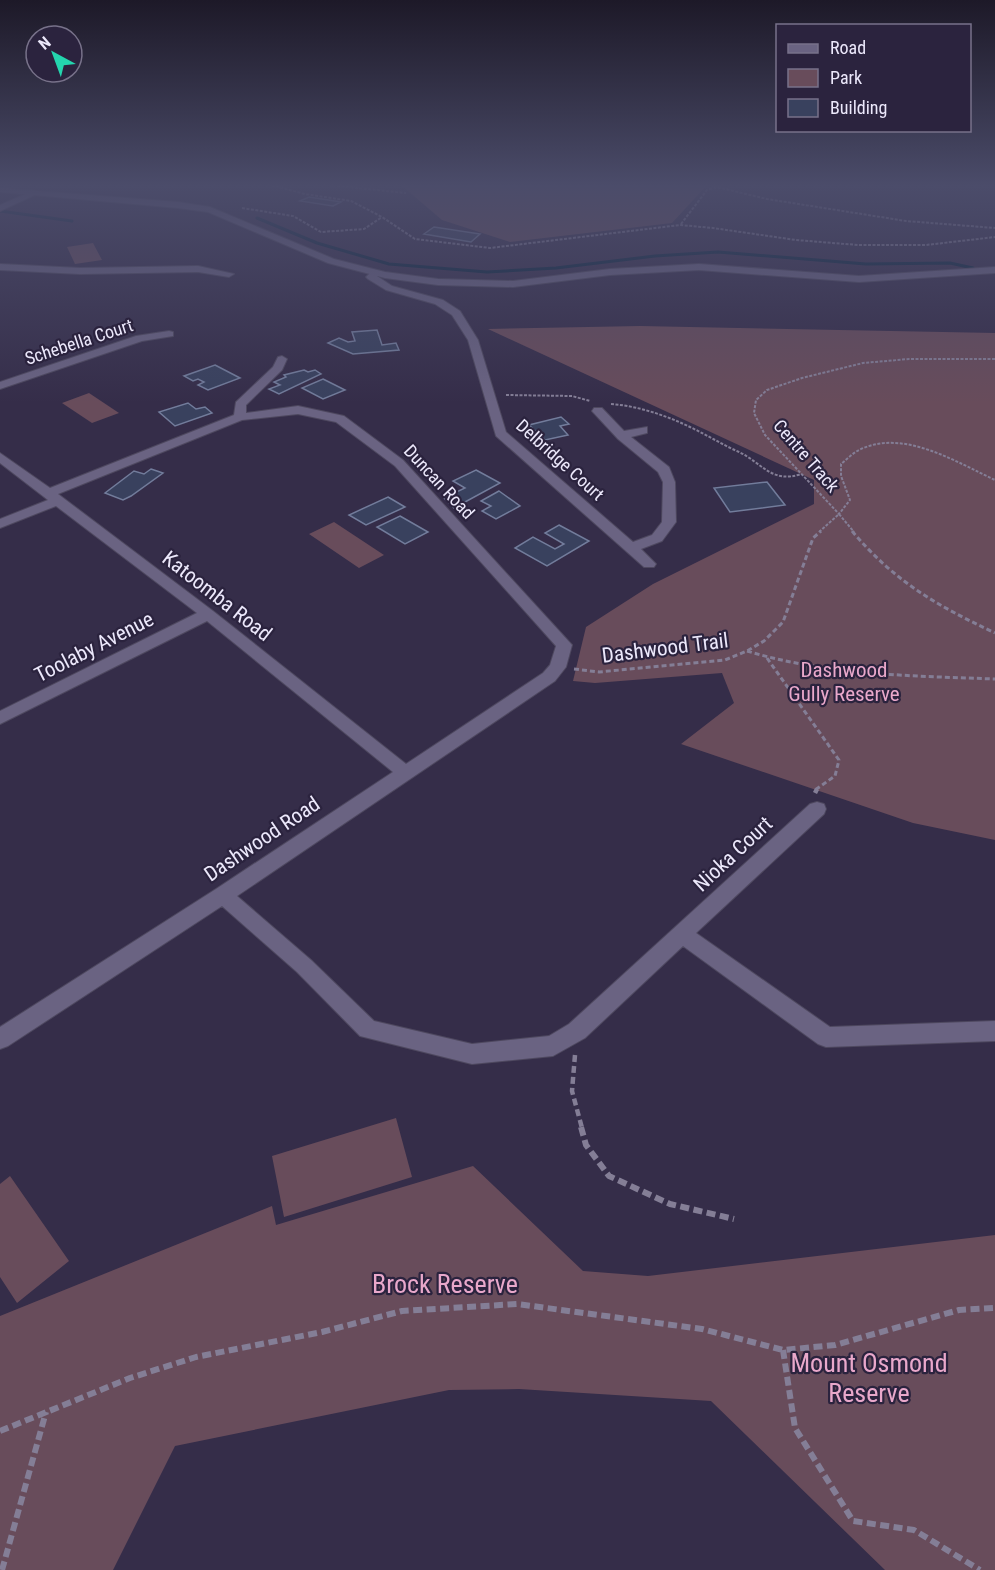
<svg xmlns="http://www.w3.org/2000/svg" width="995" height="1570" font-family="'Roboto Condensed',sans-serif">
	<style>
		.green { fill: #684c5b }
		.lines { fill: none; stroke-linecap: round; stroke-linejoin: round }
		.stream { stroke: #04223a; stroke-width: 3 }
		.building { fill: #39415e; stroke: #727c9b; stroke-width: 1.5 }
		.minor-casing { stroke: #4e485f; stroke-width: 2 }
		.tertiary-casing { stroke: #4e485f; stroke-width: 2 }
		.path-far3 { stroke: #847e96; stroke-width: 2; stroke-dasharray: 3 1.5; stroke-linecap: butt }
		.path-far2 { stroke: #847e96; stroke-width: 3; stroke-dasharray: 5 3; stroke-linecap: butt }
		.path-far1 { stroke: #847e96; stroke-width: 4.5; stroke-dasharray: 7 4; stroke-linecap: butt }
		.path { stroke: #847e96; stroke-width: 6; stroke-dasharray: 9 4.5; stroke-linecap: butt }
		.minor { fill: #6a6382; fill-rule: evenodd }
		.tertiary { fill: #6a6382; fill-rule: evenodd }
		.labels { text-anchor: middle; stroke-width: 4.5; stroke-linejoin: round; paint-order: stroke }
		.far-street-label { font-size: 18px; fill: #ece8fb; stroke: #2b233e }
		.street-label { font-size: 21px; fill: #ece8fb; stroke: #2b233e }
		.park-label { font-size: 21px; fill: #e9a8cb; stroke: #2b233e }
		.near-park-label { font-size: 26px; fill: #e9a8cb; stroke: #2b233e }
	</style>
	<rect width="100%" height="100%" fill="#352d49"/>
	<!-- green -->
	<path class="green" d="M408 184H708L672 223 510 242 442 220 401 185Z
		M93 243 102 260 75 264 67 247Z
		M640 326 995 333V840L913 823 681 744 734 703 722 673 595 683 573 681 586 627 653 584 814 504V480L488 329Z
		M89 393 119 413 92 423 62 403Z
		M334 522 384 555 359 568 309 534Z
		M396 1118 412 1177 284 1217 272 1156Z
		M473 1166 583 1271 648 1276 995 1235V1570H885L711 1401 519 1389 449 1390 175 1446 113 1570H0V1316L272 1206 276 1225Z
		M10 1176 69 1261 17 1303 0 1277V1184Z"/>
	<g class="lines">
		<!-- stream -->
		<path class="stream" d="M0 211 72 221
			M257 218 317 243 389 264 487 272 556 268 655 256 718 252 866 264 950 263 973 268"/>
	</g>
	<!-- building -->
	<path class="building" d="M309 197 341 202 333 206 300 201Z
		M434 227 480 234 471 242 424 234Z
		M377 330 382 345 396 343 399 350 353 354 328 343 339 338 348 342 355 341 352 332Z
		M215 365 240 378 208 390 198 385 204 382 198 379 193 381 184 376Z
		M304 370 308 372 315 370 321 374 279 394 269 389 280 385 274 382 286 377 284 375Z
		M323 379 345 390 323 399 302 388Z
		M188 403 196 409 205 407 212 413 175 426 159 412Z
		M561 417 569 424 560 426 568 435 545 440 529 425Z
		M151 469 163 473 131 496 123 500 105 493 134 471 144 474Z
		M476 470 500 483 454 508 444 498 465 488 453 481Z
		M767 482 785 505 730 512 714 488Z
		M499 491 520 506 496 519 482 511 491 506 481 501Z
		M388 497 405 507 366 525 349 515Z
		M400 516 428 532 405 544 377 527Z
		M559 525 589 541 547 566 515 548 533 537 555 549 564 544 545 533Z"/>
	<g class="lines">
		<!-- minor casing -->
		<g class="minor-casing">
			<path id="minor" d="M30 192 37 194 0 211V205Z
				M0 264 80 268 198 266 234 274 229 277 198 272 80 274 0 270Z
				M372 271H378L380 273 377 276 392 286 443 300 460 311 478 340 506 432 633 542 652 535 662 522 663 482 658 472 618 439 592 411 594 408H602L624 431 647 427V433L631 437 669 467 675 482 676 522 662 541 641 549 656 564 654 567H644L496 436 468 340 452 315 435 304 386 290 368 279 366 277Z
				M169 331 173 332V336L142 341 0 389V382L136 336Z
				M282 356 287 359 282 370 246 405V413L298 406 344 416 403 460 572 645 566 667 555 681 237 896 311 960 374 1021 472 1044 549 1036 569 1024 810 804 817 802 824 804 826 809 824 814 696 933 830 1027 995 1021V1041L826 1047 818 1044 683 946 585 1038 553 1056 472 1064 360 1036 297 972 222 906 8 1046 0 1049V1027L216 889 393 772 207 621 0 724V711L197 613 56 506 0 528V519L48 500 0 463V453L50 488 234 415 236 402 273 367 278 357ZM298 414 336 422 395 466 556 646 550 665 543 673 406 764 213 611 58 494 242 420Z"/>
		</g>
		<!-- tertiary casing -->
		<g class="tertiary-casing">
			<path id="tertiary" d="M0 188 178 202 210 207 334 259 385 272 438 279 513 281 610 269 699 264 859 276 995 267V273L859 282 699 270 610 275 513 287 438 285 385 278 328 263 208 212 178 208 0 192Z"/>
		</g>
		<!-- path-far3 -->
		<path class="path-far3" d="M267 184 305 194 351 201 382 217 415 239 490 248 680 225 713 228 796 240 858 245H926L995 237
			M319 184 406 193
			M242 208 293 216 321 232 364 229 382 217
			M681 224 707 190 717 187 767 199 906 221 995 228
			M995 359H909L863 363 802 378 767 390 756 400 754 413 765 435 839 514 850 500 841 476V464C847 459 853 453 859 450 903 428 956 462 995 480
			M506 395 572 396 590 401
			M611 404C638 406 665 415 690 427 707 435 723 445 739 452 762 463 772 484 801 474
			M819 532 839 514 854 532"/>
		<!-- path-far2 -->
		<path class="path-far2" d="M852 531C895 582 936 605 995 633
			M747 651C826 675 913 676 995 679
			M767 658 839 760 835 776 815 790
			M574 669 599 672 725 660 747 651 764 641 783 622 813 538 821 531"/>
		<!-- path-far1 -->
		<path class="path-far1" d="M815 793 817 789
			M575 1055 572 1091 582 1128"/>
		<!-- path -->
		<path class="path" d="M581 1127 586 1145 609 1176 670 1204 734 1219
			M783 1350 795 1428 853 1521 914 1530 980 1570
			M0 1431 130 1378 196 1357 322 1332 402 1311 517 1304 702 1329 783 1350 835 1345 959 1310 995 1308
			M2 1570 46 1412"/>
		<!-- minor -->
		<use href="#minor" class="minor"/>
		<!-- tertiary -->
		<use href="#tertiary" class="tertiary"/>
	</g>
	<!-- sky -->
	<linearGradient id="sky" x2="0" y2="1"><stop stop-color="#1d1928"/><stop offset="0.46" stop-color="#4b4c6a"/><stop offset="1" stop-color="#4b4c6a" stop-opacity="0"/></linearGradient>
	<rect width="995" height="403" fill="url(#sky)"/>
	<g class="labels">
		<!-- far-street labels -->
		<g class="far-street-label">
			<text transform="translate(79 342) rotate(-18)" y="6">Schebella Court</text>
			<text transform="translate(806 456) rotate(49)" y="6">Centre Track</text>
			<text transform="translate(560 460) rotate(42)" y="6">Delbridge Court</text>
			<text transform="translate(439 482) rotate(47)" y="6">Duncan Road</text>
		</g>
		<!-- street labels -->
		<g class="street-label">
			<text transform="translate(217 596) rotate(38)" y="7">Katoomba Road</text>
			<text transform="translate(94 647) rotate(-27)" y="7">Toolaby Avenue</text>
			<text transform="translate(665 648) rotate(-7)" y="7">Dashwood Trail</text>
			<text transform="translate(262 839) rotate(-34)" y="7">Dashwood Road</text>
			<text transform="translate(733 854) rotate(-43)" y="7">Nioka Court</text>
		</g>
		<!-- park labels -->
		<g class="park-label">
			<text x="844" y="677">Dashwood<tspan x="844" dy="24">Gully Reserve</tspan></text>
		</g>
		<!-- near-park labels -->
		<g class="near-park-label">
			<text x="445" y="1293">Brock Reserve</text>
			<text x="869" y="1372">Mount Osmond<tspan x="869" dy="30">Reserve</tspan></text>
		</g>
	</g>
	<!-- legend -->
	<rect x="776" y="24" width="195" height="108" fill="#2b233e" stroke="#78728a" stroke-width="1.5"/>
	<rect x="788" y="44" width="30" height="9" fill="#6a6382" stroke="#78728a" stroke-width="1.5"/>
	<text x="830" y="54" font-size="18" fill="#ece8fb">Road</text>
	<rect x="788" y="69" width="30" height="18" fill="#684c5b" stroke="#78728a" stroke-width="1.5"/>
	<text x="830" y="84" font-size="18" fill="#ece8fb">Park</text>
	<rect x="788" y="99" width="30" height="18" fill="#39415e" stroke="#78728a" stroke-width="1.5"/>
	<text x="830" y="114" font-size="18" fill="#ece8fb">Building</text>
	<!-- north arrow -->
	<g transform="translate(54 54) rotate(319)"><circle r="28" fill="#2b233e" stroke="#78728a" stroke-width="1.5"/>
	<path d="M0-4.5L10 22L0 15L-10 22Z" fill="#24d5ae"/>
	<text y="-9" font-size="16" font-weight="bold" text-anchor="middle" fill="#ece8fb">N</text>
	</g>
</svg>
